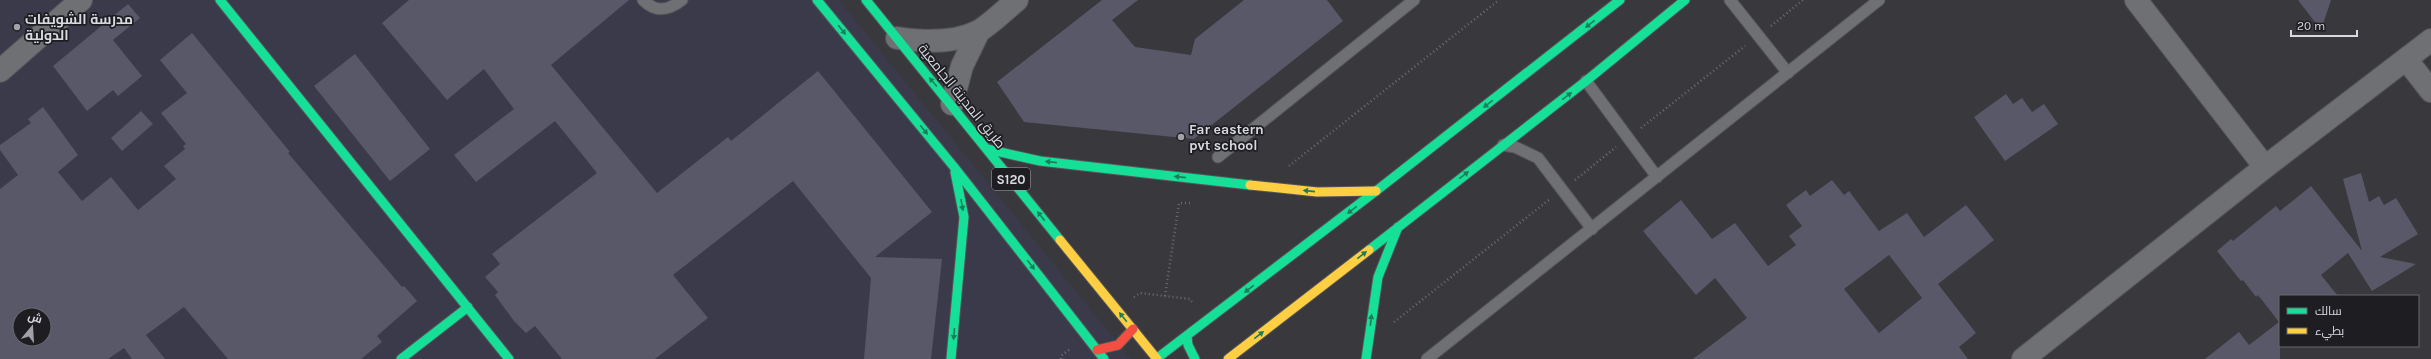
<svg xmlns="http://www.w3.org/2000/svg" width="2431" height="359" font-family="Karla,Cairo,sans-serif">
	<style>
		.built { fill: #3b3a4a; fill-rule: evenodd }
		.building { fill: #595869; fill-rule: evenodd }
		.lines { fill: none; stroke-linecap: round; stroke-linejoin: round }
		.lane-casing { stroke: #56565a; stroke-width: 13 }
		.street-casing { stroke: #56565a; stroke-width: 24 }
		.fast-casing { stroke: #56565a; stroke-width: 11 }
		.slow-casing { stroke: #56565a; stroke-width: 11 }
		.jam-casing { stroke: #56565a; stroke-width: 11 }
		.path { stroke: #6e6e71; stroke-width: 2.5; stroke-dasharray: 1 3; stroke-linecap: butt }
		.lane { stroke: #6f7073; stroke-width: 11 }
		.street { stroke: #6f7073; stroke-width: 22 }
		.fast { stroke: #16e098; stroke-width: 9 }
		.slow { stroke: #ffcf43; stroke-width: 9 }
		.jam { stroke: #f24e42; stroke-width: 9 }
		.oneway { fill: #1a7e5d }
		.poi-dot { fill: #a1a1a8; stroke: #1d1d22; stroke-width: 1.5 }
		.labels { text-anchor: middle; stroke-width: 3.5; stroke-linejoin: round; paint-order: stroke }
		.shield { fill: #1d1d22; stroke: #a1a1a8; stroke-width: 1 }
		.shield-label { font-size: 13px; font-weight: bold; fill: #d9dae1 }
		.poi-label { font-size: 14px; font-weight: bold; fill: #d9dae1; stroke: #1d1d22; text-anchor: start }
		.street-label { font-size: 14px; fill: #d9dae1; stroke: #1d1d22 }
	</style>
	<rect width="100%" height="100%" fill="#38383d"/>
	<!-- built -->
	<path class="built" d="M0 0H839L1131 359H0ZM20 315H44V339H20Z"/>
	<!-- building -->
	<path class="building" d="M409 0H629L551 65 657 193 728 137 731 141 818 71 932 212 875 257 942 259 931 359H864L871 278 793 181 673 275 708 318 655 359H562L535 326 526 333 514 321 495 295 498 292 485 277 500 264 492 254 597 173 555 121 476 182 454 155 514 109 484 69 447 100 382 23Z
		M1102 0H1138L1112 20 1135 47 1191 55 1195 39 1244 0H1327L1343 21 1194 139 1024 122 997 82Z
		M2298 0H2331L2321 30Z
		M128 4 140 18 113 40 142 76 118 96 113 90 87 111 53 66Z
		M192 33 290 152 288 153 402 287 404 286 417 301 377 336 382 342 361 359H228L184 307 146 335 165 359H132L124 348 108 359H0V189L18 175 0 150V145L31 123 28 119 43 107 78 155 58 172 82 201 111 177 138 210 176 179 164 166 185 149 183 146 186 144 161 113 187 93 160 60ZM20 315H44V339H20Z
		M355 54 430 149 390 181 314 86Z
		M2006 94 2013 104 2022 98 2032 112 2044 104 2058 124 2005 161 1974 117Z
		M141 111 153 124 122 151 111 138Z
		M2361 173 2369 202 2379 196 2384 205 2396 198 2418 234 2380 257 2416 264 2372 291 2348 253 2321 275 2338 296H2280V359H2205L2239 332 2249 345 2279 322 2258 295 2256 297 2243 280 2241 281 2217 251 2231 239 2233 241 2276 206 2280 211 2311 186 2362 251 2343 179Z
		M1832 180 1844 195 1849 191 1879 231 1907 213 1924 237 1966 205 1994 240 1938 284 1976 333 1959 347 1968 359H1693L1747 318 1715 278 1696 295 1643 231 1681 200 1712 239 1735 223 1768 266 1796 245 1789 236 1802 226 1786 205 1806 190 1810 196ZM1889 255 1922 298 1879 333 1844 289Z"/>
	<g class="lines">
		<!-- lane casing -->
		<g class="lane-casing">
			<path id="lane" d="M643 0C656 13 668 11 682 0
				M1730 0 1788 73
				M1586 81 1657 177
				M1503 145 1515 147 1538 158 1592 229
				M1218 157 1414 0
				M1427 359 1879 0"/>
		</g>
		<!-- street casing -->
		<g class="street-casing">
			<path id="street" d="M2136 0 2265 167
				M897 38C923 42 954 44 979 31 992 23 1005 10 1017 0
				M2406 59 2431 91
				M0 71 81 0
				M952 104 962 66 979 31
				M2023 359 2265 167 2431 40"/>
		</g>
		<!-- fast casing -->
		<g class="fast-casing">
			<path id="fast" d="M220 0 509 359
				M817 0 954 167 1104 359
				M866 0 1060 240
				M987 149 1040 161 1250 185
				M1369 250 1586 81 1685 0
				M1187 336 1188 345 1195 359
				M401 359 468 307
				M951 359 964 217 955 172
				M1156 359 1376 191 1620 0
				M1366 359 1378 277 1398 227"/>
		</g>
		<!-- slow casing -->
		<g class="slow-casing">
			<path id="slow" d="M1250 185 1317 192 1376 191
				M1060 240 1157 359
				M1228 359 1369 250"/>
		</g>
		<!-- jam casing -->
		<g class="jam-casing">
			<path id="jam" d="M1097 350 1118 345 1133 329"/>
		</g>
		<!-- path -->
		<path class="path" d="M1771 26 1803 0
			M1641 128 1745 46
			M1289 166 1499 0
			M1575 180 1616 147
			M1165 296 1179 203H1190V200
			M1134 297 1140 293 1190 299 1193 304
			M1394 322 1550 199
			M1061 359V356L1070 349"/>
		<!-- lane -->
		<use href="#lane" class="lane"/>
		<!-- street -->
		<use href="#street" class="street"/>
		<!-- fast -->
		<use href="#fast" class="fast"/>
		<!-- slow -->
		<use href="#slow" class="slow"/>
		<!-- jam -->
		<use href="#jam" class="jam"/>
	</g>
	<!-- one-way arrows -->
	<defs><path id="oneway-solid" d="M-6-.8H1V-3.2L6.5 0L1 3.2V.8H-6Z"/></defs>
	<g class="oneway">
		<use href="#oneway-solid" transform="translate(1590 24) rotate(142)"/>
		<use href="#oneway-solid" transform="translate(842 30) rotate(51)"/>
		<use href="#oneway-solid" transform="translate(933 82) rotate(-130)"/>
		<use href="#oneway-solid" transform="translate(1567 96) rotate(-37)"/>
		<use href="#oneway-solid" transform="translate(1488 104) rotate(142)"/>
		<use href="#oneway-solid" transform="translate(924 130) rotate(51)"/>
		<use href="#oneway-solid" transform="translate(1051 162) rotate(-174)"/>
		<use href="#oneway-solid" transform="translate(1464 175) rotate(-38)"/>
		<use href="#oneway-solid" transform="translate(1180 177) rotate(-174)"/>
		<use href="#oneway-solid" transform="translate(1309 191) rotate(-174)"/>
		<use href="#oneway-solid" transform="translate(962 205) rotate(80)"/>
		<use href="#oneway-solid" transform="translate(1352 210) rotate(142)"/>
		<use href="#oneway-solid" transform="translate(1041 216) rotate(-129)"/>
		<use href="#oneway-solid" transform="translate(1362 255) rotate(-38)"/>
		<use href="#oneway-solid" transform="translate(1031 265) rotate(52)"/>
		<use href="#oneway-solid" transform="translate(1249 289) rotate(142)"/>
		<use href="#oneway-solid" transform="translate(1123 317) rotate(-129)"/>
		<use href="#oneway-solid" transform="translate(1371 320) rotate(-83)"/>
		<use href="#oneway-solid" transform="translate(954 334) rotate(95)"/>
		<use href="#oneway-solid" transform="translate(1259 335) rotate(-38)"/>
	</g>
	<!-- markers -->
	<g class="poi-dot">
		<circle cx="17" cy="27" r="4"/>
		<circle cx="1181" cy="137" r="4"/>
	</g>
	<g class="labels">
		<!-- shield labels -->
		<rect class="shield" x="992" y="168" width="38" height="22" rx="3"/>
		<g class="shield-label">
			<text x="1011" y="184">S120</text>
		</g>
		<!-- poi labels -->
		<g class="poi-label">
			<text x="25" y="24">مدرسة الشويفات<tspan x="25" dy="16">الدولية</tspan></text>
			<text x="1189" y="134">Far eastern<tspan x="1189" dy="16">pvt school</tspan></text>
		</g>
		<!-- street labels -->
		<g class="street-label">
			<text transform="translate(962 96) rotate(51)" y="5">طريق المدينة الجامعية</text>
		</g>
	</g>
	<!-- legend -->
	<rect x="2279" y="295" width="140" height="52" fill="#1d1d22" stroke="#68696e"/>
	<rect x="2287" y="308" width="20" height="6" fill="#16e098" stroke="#68696e"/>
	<text x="2315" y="315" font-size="12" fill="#d9dae1">سالك</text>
	<rect x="2287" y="328" width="20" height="6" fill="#ffcf43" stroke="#68696e"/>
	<text x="2315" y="335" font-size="12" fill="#d9dae1">بطيء</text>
	<!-- north arrow -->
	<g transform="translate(32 327) rotate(18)"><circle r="19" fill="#1d1d22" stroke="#68696e"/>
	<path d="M0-3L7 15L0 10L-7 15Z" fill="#a1a1a8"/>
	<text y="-6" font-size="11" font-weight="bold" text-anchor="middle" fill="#d9dae1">ش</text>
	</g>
	<!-- scale -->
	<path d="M2291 30v6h66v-6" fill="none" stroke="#d9dae1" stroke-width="2"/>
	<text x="2297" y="30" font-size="12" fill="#d9dae1" stroke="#1d1d22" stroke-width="3" paint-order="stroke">20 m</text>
</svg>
